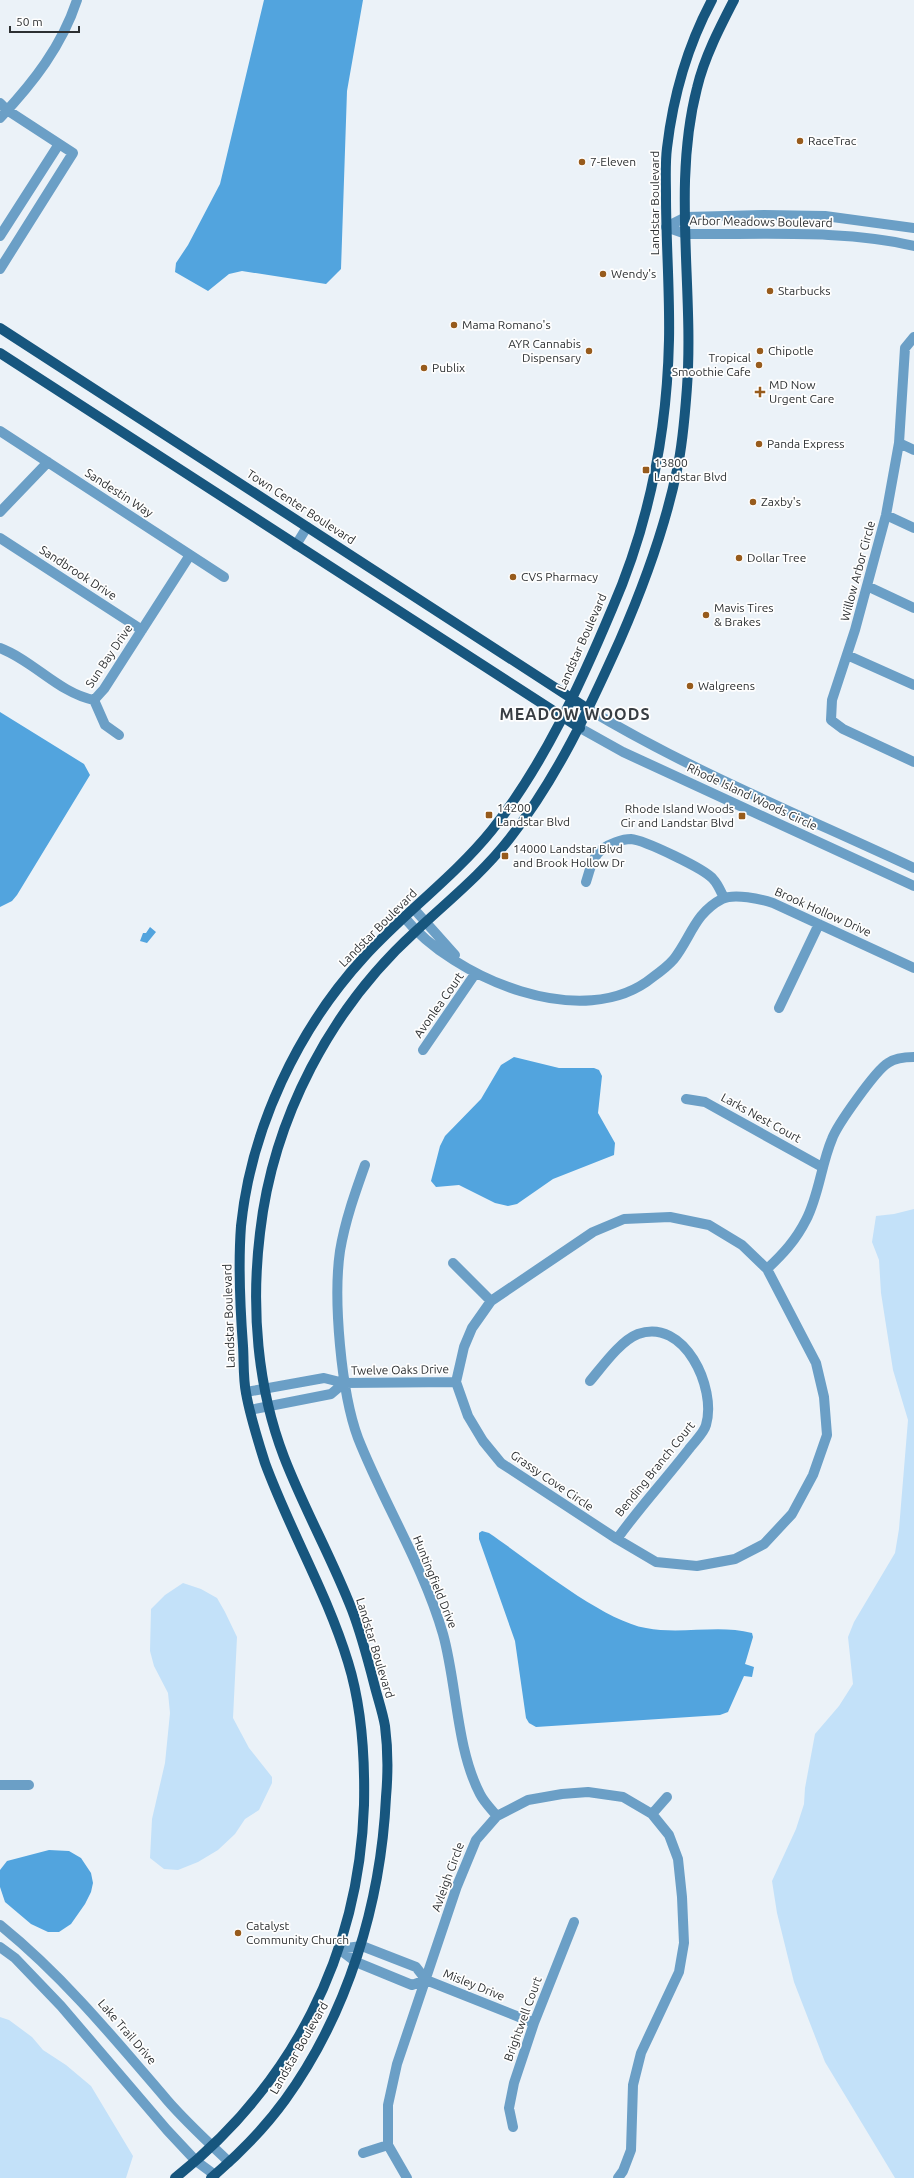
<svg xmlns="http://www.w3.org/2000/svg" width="914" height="2178" font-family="Ubuntu,sans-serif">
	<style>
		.green { fill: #c3e1f9 }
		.water { fill: #52a4de }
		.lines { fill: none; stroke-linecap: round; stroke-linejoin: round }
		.minor { stroke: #6b9fc6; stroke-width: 10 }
		.major { stroke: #17567e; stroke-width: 10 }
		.poi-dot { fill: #975b1c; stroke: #fefefe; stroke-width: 1.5 }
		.labels { text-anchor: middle; stroke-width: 3.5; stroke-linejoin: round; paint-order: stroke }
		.poi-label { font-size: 12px; fill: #2d3032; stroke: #fefefe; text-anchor: start }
		.street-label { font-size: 12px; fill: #2d3032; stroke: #fefefe }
		.district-label { font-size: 16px; font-weight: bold; letter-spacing: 1px; fill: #383d42; stroke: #fefefe }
	</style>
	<rect width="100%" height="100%" fill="#ebf2f8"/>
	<!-- green -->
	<path class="green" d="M914 1209V2178H895L825 2062 794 1982 777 1913 772 1881 796 1829 804 1804 805 1788 815 1734 839 1706 853 1684 848 1637 854 1622 895 1553 899 1529 908 1420 893 1370 881 1293 879 1260 872 1242 876 1216 894 1214Z
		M183 1583 201 1589 217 1598 225 1612 237 1637 233 1718 249 1748 272 1777V1783L259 1810 245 1819 235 1834 218 1850 198 1862 178 1870 164 1869 150 1858 152 1819 165 1763 170 1713 168 1693 154 1666 150 1651 151 1609 165 1595Z
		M0 2017 9 2020 32 2037 43 2050 66 2065 91 2086 133 2156 126 2178H0Z"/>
	<!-- water -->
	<path class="water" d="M264 0H363L347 91 341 269 326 284 242 271 229 274 208 291 175 272 176 263 188 245 220 184Z
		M0 712 84 764 90 775 17 895 12 901 0 907Z
		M150 927 156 932 147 943 140 941 143 933H146Z
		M514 1057 559 1068H594L599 1070 602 1076 598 1113 615 1143 614 1155 553 1179 517 1204 508 1206 495 1203 459 1185 436 1187 431 1181 440 1146 445 1136 481 1099 501 1065Z
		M482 1531 489 1533C529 1560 601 1620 646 1628 681 1635 718 1624 752 1633L753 1637 745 1664 754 1667 752 1677 744 1676 728 1712 720 1715 536 1727 529 1723 526 1718 515 1641 479 1539V1533Z
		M49 1850 69 1851 81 1858 91 1873 93 1883 91 1892 85 1904 71 1924 59 1932H48L31 1924 5 1902 0 1887V1870L7 1861Z"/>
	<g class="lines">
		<!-- minor -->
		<path class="minor" d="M0 103 7 110 73 153 0 269
			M0 118C33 83 62 46 77 0
			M666 227 686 217 764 215 825 216 914 228
			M666 227 686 234C757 235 846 229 914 246
			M0 236 59 144
			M914 337 905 348 899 443 886 515 855 630 832 700 831 720 843 729 914 762
			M0 431 224 577
			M899 443 914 450
			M0 512 48 462
			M886 515 914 528
			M0 538 142 630
			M296 545 307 527
			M867 586 914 608
			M0 648C34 661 59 693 94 700
			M847 655 914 685
			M94 700 104 689 190 555
			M94 700 105 725 119 735
			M588 709C691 771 805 817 914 868
			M580 728 623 752 914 886
			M586 882C590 870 592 857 602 849 609 844 622 839 631 839 644 840 705 869 713 879 718 884 721 892 724 898
			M414 909 455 955
			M404 917C453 978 584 1034 653 977 660 972 668 966 674 959 691 937 695 913 722 899 734 893 761 899 773 903L914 968
			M779 1008 819 924
			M423 1050 475 974
			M686 1099 705 1102 822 1167
			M365 1165C355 1193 345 1221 340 1251 333 1299 341 1392 358 1438 384 1504 423 1565 443 1634 457 1684 456 1748 480 1794 484 1802 491 1809 497 1816
			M670 1217 709 1225 742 1245 767 1269 816 1363 824 1397 827 1435 813 1475 792 1514 764 1544 735 1559 697 1566 656 1562 617 1539 501 1463 483 1441 468 1416 456 1382 464 1347 472 1328 491 1301 593 1232 624 1219Z
			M453 1263 491 1301
			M767 1269C783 1254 796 1240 806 1220 819 1195 821 1165 832 1139 837 1125 876 1070 888 1063 895 1058 905 1057 914 1057
			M590 1381C602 1367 620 1341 638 1334 684 1317 717 1388 706 1425 704 1433 694 1442 689 1449 665 1480 639 1508 617 1539
			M246 1392 324 1378 344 1383 456 1382
			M250 1410 331 1394 344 1383
			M0 1785H29
			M652 1814 667 1797
			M0 1925C63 1976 114 2038 167 2100 186 2122 208 2142 229 2162
			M0 1947 15 1958 61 2006 167 2130 196 2161 215 2175
			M339 1949 362 1946 416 1967 426 1980 534 2023
			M339 1949 356 1962 412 1985 426 1980
			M513 2127 509 2108 514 2083 534 2023 574 1922
			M363 2153 388 2145
			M407 2178 388 2145V2105L397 2064 457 1886 476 1840 497 1816 528 1800 562 1794 588 1792 623 1797 652 1814 669 1835 678 1859 682 1897 684 1943 679 1972 641 2053 633 2085 631 2150 623 2171 618 2178"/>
		<!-- major -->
		<path class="major" d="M0 328 588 709
			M0 353 580 728
			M175 2178C292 2085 359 1955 364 1805 365 1758 362 1707 348 1662 327 1593 290 1531 265 1463 258 1441 250 1416 246 1393 243 1378 244 1361 243 1346 240 1306 238 1266 241 1226 251 1128 298 1029 364 957 405 912 454 877 492 830 544 764 580 685 612 609 649 524 667 433 669 340 670 292 666 244 666 196 666 180 665 164 667 148 673 97 688 45 712 0
			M211 2178C238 2155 264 2129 285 2100 348 2013 381 1903 386 1797 388 1774 388 1749 385 1726 383 1714 379 1702 376 1691 369 1664 362 1636 352 1610 332 1558 304 1509 284 1457 257 1387 251 1307 260 1233 273 1118 331 1008 416 931 448 901 483 873 510 838 557 778 589 709 620 640 644 585 665 528 677 470 683 443 685 414 687 387 694 288 672 185 697 88 704 58 720 27 734 0"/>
	</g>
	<!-- markers -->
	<g class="poi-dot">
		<circle cx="800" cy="141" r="4"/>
		<circle cx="582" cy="162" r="4"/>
		<circle cx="603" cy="274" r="4"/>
		<circle cx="770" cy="291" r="4"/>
		<circle cx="454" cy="325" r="4"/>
		<circle cx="589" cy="351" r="4"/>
		<circle cx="760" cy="351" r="4"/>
		<circle cx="759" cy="365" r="4"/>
		<circle cx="424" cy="368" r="4"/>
		<path d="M758 386h4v4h4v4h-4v4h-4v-4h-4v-4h4z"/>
		<circle cx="759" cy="444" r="4"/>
		<rect x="642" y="466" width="8" height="8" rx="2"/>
		<circle cx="753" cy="502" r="4"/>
		<circle cx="739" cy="558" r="4"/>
		<circle cx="513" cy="577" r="4"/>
		<circle cx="706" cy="615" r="4"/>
		<circle cx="690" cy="686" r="4"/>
		<rect x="485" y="811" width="8" height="8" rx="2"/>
		<rect x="738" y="812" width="8" height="8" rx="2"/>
		<rect x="501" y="852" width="8" height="8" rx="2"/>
		<circle cx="238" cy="1933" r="4"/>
	</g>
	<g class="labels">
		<!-- poi labels -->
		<g class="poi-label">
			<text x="808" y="145">RaceTrac</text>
			<text x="590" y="166">7-Eleven</text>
			<text x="611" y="278">Wendy's</text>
			<text x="778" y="295">Starbucks</text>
			<text x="462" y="329">Mama Romano's</text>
			<text x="581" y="348" text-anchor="end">AYR Cannabis<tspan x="581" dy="14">Dispensary</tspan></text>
			<text x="768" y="355">Chipotle</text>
			<text x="751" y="362" text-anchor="end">Tropical<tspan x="751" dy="14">Smoothie Cafe</tspan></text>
			<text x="432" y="372">Publix</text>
			<text x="769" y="389">MD Now<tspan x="769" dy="14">Urgent Care</tspan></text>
			<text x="767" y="448">Panda Express</text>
			<text x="654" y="467">13800<tspan x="654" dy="14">Landstar Blvd</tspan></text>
			<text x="761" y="506">Zaxby's</text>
			<text x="747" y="562">Dollar Tree</text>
			<text x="521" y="581">CVS Pharmacy</text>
			<text x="714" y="612">Mavis Tires<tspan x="714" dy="14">&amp; Brakes</tspan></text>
			<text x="698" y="690">Walgreens</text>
			<text x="497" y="812">14200<tspan x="497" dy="14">Landstar Blvd</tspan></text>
			<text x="734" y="813" text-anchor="end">Rhode Island Woods<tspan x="734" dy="14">Cir and Landstar Blvd</tspan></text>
			<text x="513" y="853">14000 Landstar Blvd<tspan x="513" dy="14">and Brook Hollow Dr</tspan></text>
			<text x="246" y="1930">Catalyst<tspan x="246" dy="14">Community Church</tspan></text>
		</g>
		<!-- street labels -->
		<g class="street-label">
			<text transform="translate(655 203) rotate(-90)" y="4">Landstar Boulevard</text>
			<text transform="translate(761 222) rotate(1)" y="4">Arbor Meadows Boulevard</text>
			<text transform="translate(119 493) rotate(33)" y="4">Sandestin Way</text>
			<text transform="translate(301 507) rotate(33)" y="4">Town Center Boulevard</text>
			<text transform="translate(858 571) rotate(-75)" y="4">Willow Arbor Circle</text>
			<text transform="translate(78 573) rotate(33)" y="4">Sandbrook Drive</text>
			<text transform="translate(582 642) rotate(-66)" y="4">Landstar Boulevard</text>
			<text transform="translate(109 656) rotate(-56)" y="4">Sun Bay Drive</text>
			<text transform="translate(752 797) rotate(25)" y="4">Rhode Island Woods Circle</text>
			<text transform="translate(823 912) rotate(24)" y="4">Brook Hollow Drive</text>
			<text transform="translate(378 928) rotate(-45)" y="4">Landstar Boulevard</text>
			<text transform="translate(439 1005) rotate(-55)" y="4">Avonlea Court</text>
			<text transform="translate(761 1118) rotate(29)" y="4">Larks Nest Court</text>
			<text transform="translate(229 1316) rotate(-92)" y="4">Landstar Boulevard</text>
			<text transform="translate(400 1370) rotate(-1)" y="4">Twelve Oaks Drive</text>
			<text transform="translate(655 1469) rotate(-51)" y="4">Bending Branch Court</text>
			<text transform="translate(552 1481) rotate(34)" y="4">Grassy Cove Circle</text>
			<text transform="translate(435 1582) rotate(68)" y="4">Huntingfield Drive</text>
			<text transform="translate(375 1648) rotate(73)" y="4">Landstar Boulevard</text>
			<text transform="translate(448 1877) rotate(-70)" y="4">Avleigh Circle</text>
			<text transform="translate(474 1985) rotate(22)" y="4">Misley Drive</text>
			<text transform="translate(523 2019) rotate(-70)" y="4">Brightwell Court</text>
			<text transform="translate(127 2032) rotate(49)" y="4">Lake Trail Drive</text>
			<text transform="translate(299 2048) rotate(-60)" y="4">Landstar Boulevard</text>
		</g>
		<!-- district labels -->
		<g class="district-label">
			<text x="575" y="720">MEADOW WOODS</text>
		</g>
	</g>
	<!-- scale -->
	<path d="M10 26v6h69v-6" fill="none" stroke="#2d3032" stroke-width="2"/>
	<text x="16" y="26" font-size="12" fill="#2d3032" stroke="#fefefe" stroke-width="3" paint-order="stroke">50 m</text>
</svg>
